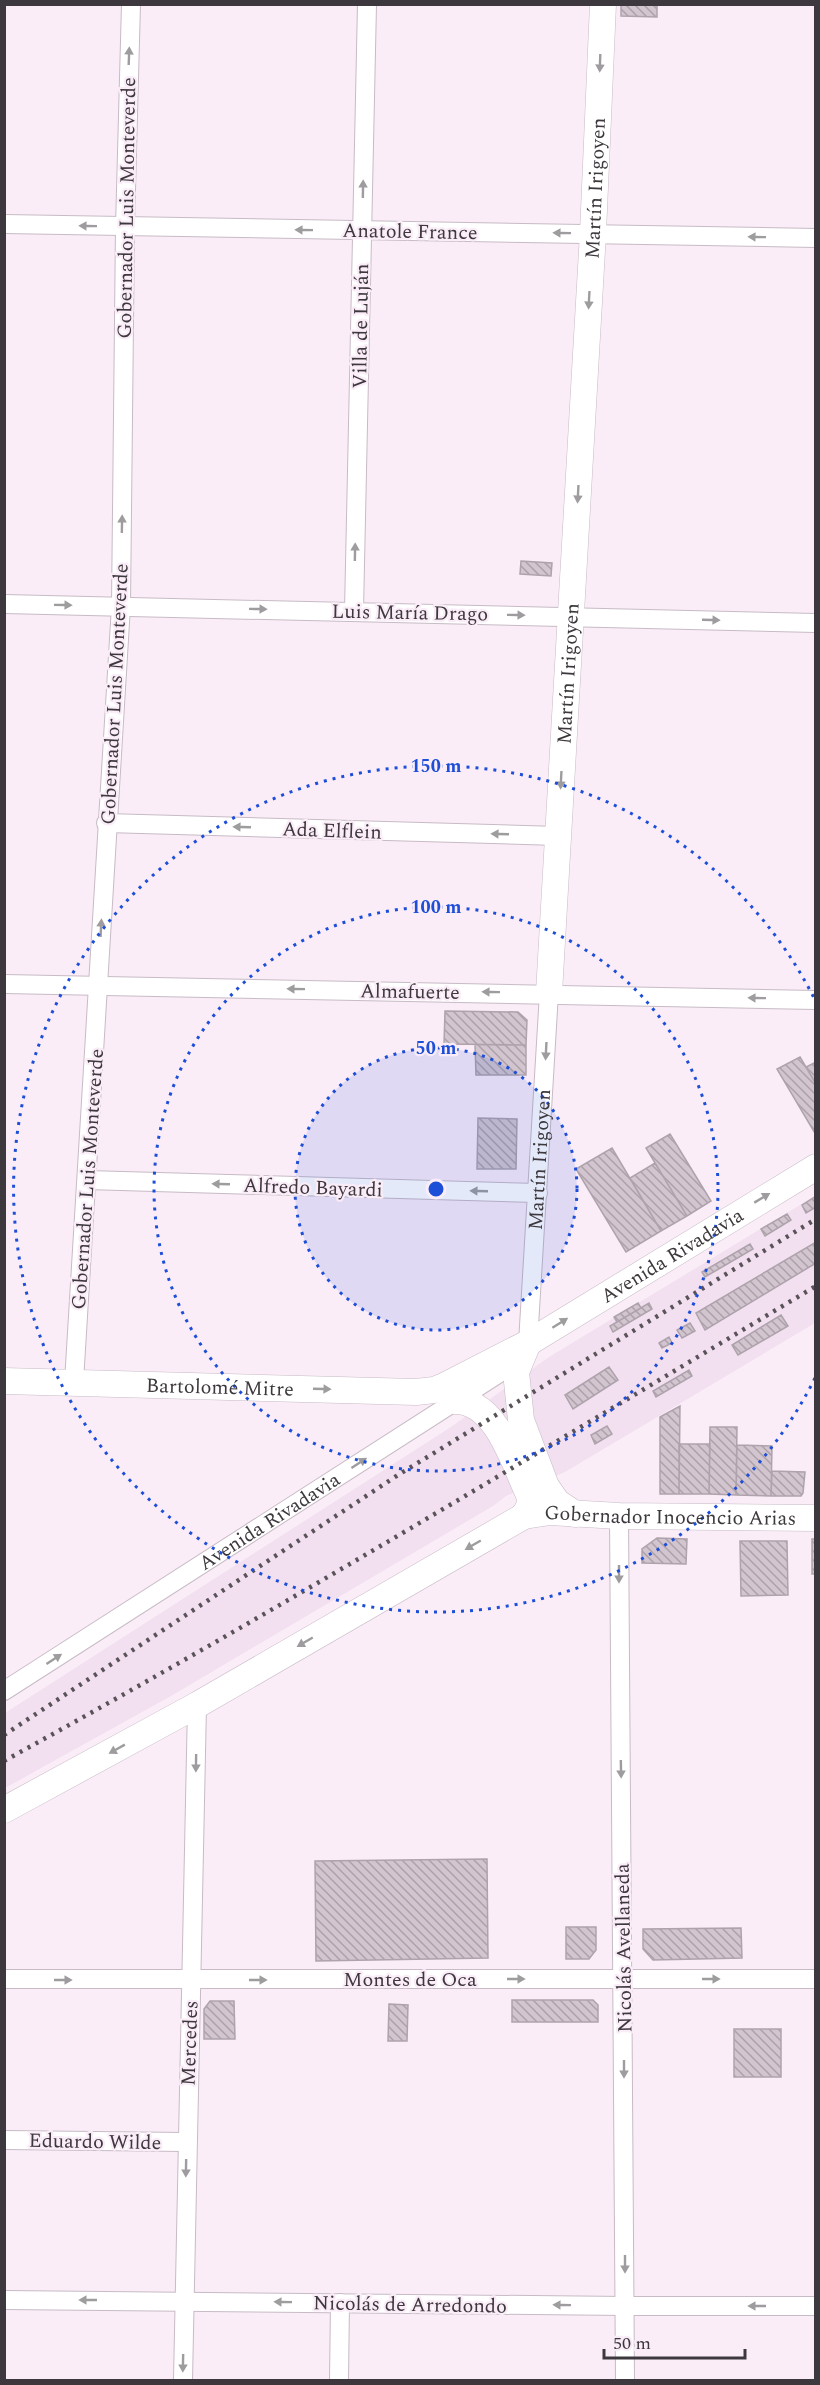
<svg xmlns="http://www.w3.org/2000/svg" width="820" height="2385" font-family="Spectral,serif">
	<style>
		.built { fill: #f2dfef }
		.building { fill: url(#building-back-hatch); stroke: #aea2ac; stroke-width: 1.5 }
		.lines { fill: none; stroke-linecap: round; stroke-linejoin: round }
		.street-casing { stroke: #c7bbc5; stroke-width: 20 }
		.secondary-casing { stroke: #c7bbc5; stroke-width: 27 }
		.street { stroke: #fff; stroke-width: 18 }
		.secondary { stroke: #fff; stroke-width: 26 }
		.rail { stroke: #595359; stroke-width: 4.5; stroke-dasharray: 3 6; stroke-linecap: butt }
		.oneway { fill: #9e9c9e }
		.ring { fill: none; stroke: #1d4ed8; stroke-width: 3; stroke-dasharray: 3 6 }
		.labels { text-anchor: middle; stroke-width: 4.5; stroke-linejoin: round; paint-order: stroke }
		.street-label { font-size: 20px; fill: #3d383d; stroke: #faedf8 }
		.centre { fill: #1d4ed8; stroke: #faedf8; stroke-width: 3 }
		.ring-label { font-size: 18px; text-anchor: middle; font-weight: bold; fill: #1d4ed8; stroke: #faedf8; stroke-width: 4.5; stroke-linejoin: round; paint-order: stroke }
	</style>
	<defs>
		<pattern id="building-back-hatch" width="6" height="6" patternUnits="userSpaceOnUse" patternTransform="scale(1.5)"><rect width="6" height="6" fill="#d2c5cf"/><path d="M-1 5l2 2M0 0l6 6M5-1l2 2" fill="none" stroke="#aca1a9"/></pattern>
	</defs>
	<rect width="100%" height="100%" fill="#faedf8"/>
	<!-- built -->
	<path class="built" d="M815 1196V1323L565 1472 506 1496 493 1506 171 1696 5 1788V1713L451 1427 549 1357Z"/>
	<!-- building -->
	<path class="building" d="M621 4H657V17L621 16Z
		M521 561 552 563 551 576 520 574Z
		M445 1011 518 1012 527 1020 526 1045 444 1044Z
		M475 1045H526V1075H476Z
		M800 1057 816 1084V1135L777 1069Z
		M816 1062V1084L806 1067Z
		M478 1118 517 1119 516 1169H477Z
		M670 1134 711 1201 687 1216 646 1148Z
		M612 1148 661 1231 626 1252 576 1169Z
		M655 1163 687 1216 661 1231 630 1178Z
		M816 1196V1207L806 1213 802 1205Z
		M787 1214 791 1220 765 1236 761 1229Z
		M816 1242V1263L705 1330 696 1313Z
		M750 1244 753 1249 705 1277 702 1272Z
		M638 1303 641 1308 617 1322 614 1317Z
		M649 1303 652 1309 613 1332 610 1326Z
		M781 1315 788 1326 738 1355 732 1345Z
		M690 1323 695 1331 682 1338 677 1330Z
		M669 1337 672 1343 662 1348 659 1343Z
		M609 1367 618 1380 573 1409 565 1395Z
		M689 1370 692 1376 656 1397 653 1391Z
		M680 1406 679 1494H660V1417Z
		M607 1426 612 1434 595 1444 591 1435Z
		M710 1427H737L736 1495 709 1494Z
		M679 1444H710L709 1494H679Z
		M737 1445 772 1446 771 1496 736 1495Z
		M772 1471 805 1472 803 1493 801 1496H771Z
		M657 1538 687 1539 686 1564 642 1563V1549Z
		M812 1539H816V1574H812Z
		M740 1541H787L788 1595 741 1596Z
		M487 1859 488 1958 316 1961 315 1861Z
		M566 1927H596V1950L589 1959H566Z
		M741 1928 742 1958 653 1960 643 1949V1929Z
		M512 2000H593L598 2005V2022H512Z
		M210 2001H234L235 2039H204V2009Z
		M389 2004 408 2005 407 2041H388Z
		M734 2029H781V2077H734Z"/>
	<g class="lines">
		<!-- street casing -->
		<g class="street-casing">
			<g id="street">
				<path d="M4 224 816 238"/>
				<path d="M4 604 816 623"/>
				<path d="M354 611 367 4"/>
				<path d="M106 823 558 836"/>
				<path d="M4 984 816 1000"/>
				<path d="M87 1180 538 1193"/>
				<path d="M74 1382 121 606 125 227 131 4"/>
				<path d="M619 1516 625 2380"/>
				<path id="s1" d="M4 1691 501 1372 528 1343 549 993"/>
				<path d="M4 1979H816"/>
				<path d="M4 2140 186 2142"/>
				<path d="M4 2300 625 2306H816"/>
				<path d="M183 2380 197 1705"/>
				<path d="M339 2380 340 2303"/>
			</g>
		</g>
		<!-- secondary casing -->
		<g class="secondary-casing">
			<g id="secondary">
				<path id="s2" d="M549 993 593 233 603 4"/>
				<path d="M528 1343 516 1372 521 1420 546 1486 557 1502 575 1514"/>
				<path id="s3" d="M4 1381 416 1392 434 1390 444 1386 528 1343 816 1167"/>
				<path d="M454 1401C496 1399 514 1464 529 1495L531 1503 524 1516"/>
				<path id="s4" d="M4 1810 197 1705 524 1516 550 1512 619 1516 816 1518"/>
			</g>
		</g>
		<!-- street -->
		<use href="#street" class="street"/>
		<!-- secondary -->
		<use href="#secondary" class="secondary"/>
		<!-- rail -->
		<path class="rail" d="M4 1735 398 1475 816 1219
			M4 1761C279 1610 547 1447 816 1286"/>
	</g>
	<!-- one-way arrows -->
	<defs><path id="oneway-solid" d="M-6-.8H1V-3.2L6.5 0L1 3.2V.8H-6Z" transform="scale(1.5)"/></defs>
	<g class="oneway">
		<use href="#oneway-solid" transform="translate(129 56) rotate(-88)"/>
		<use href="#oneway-solid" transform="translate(600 63) rotate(92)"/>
		<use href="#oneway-solid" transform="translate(363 189) rotate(-89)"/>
		<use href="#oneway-solid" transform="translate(88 226) rotate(-179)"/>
		<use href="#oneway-solid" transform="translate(304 230) rotate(-179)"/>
		<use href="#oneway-solid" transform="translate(562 233) rotate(-179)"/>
		<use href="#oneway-solid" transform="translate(757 237) rotate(-179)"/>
		<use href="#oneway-solid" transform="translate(589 300) rotate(93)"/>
		<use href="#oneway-solid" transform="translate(578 494) rotate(93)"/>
		<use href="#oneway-solid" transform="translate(122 524) rotate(-89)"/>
		<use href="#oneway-solid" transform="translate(355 552) rotate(-89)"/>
		<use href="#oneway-solid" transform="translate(63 605) rotate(1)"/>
		<use href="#oneway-solid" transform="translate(258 609) rotate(1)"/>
		<use href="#oneway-solid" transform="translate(516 615) rotate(1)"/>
		<use href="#oneway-solid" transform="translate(711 620) rotate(2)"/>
		<use href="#oneway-solid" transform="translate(561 780) rotate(93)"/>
		<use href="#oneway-solid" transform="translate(242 827) rotate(-178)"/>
		<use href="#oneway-solid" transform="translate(500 834) rotate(-178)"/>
		<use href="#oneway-solid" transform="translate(101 928) rotate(-87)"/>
		<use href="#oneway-solid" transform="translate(296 989) rotate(-179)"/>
		<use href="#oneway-solid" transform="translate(491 992) rotate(-179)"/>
		<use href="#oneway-solid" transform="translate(757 998) rotate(-179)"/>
		<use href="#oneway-solid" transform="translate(546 1051) rotate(93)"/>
		<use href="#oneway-solid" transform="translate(221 1184) rotate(-178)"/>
		<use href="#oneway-solid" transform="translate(479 1191) rotate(-178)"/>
		<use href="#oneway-solid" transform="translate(762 1198) rotate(-31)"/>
		<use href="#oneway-solid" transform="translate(560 1323) rotate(-32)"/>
		<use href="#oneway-solid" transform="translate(322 1389) rotate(2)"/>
		<use href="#oneway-solid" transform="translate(359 1463) rotate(-33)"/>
		<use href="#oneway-solid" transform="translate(473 1545) rotate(150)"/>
		<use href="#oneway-solid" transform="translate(619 1574) rotate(90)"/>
		<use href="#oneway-solid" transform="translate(305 1642) rotate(150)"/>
		<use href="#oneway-solid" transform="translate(54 1659) rotate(-33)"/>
		<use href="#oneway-solid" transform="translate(117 1749) rotate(151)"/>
		<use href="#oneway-solid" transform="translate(196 1763) rotate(91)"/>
		<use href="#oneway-solid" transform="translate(621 1769) rotate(89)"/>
		<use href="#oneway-solid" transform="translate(516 1979)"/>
		<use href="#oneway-solid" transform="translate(711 1979)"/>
		<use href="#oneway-solid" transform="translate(63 1980)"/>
		<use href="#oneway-solid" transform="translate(258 1980)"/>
		<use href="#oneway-solid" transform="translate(624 2069) rotate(90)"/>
		<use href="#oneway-solid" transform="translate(186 2168) rotate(91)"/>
		<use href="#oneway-solid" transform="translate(625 2264) rotate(90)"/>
		<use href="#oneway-solid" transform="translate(88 2300) rotate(-180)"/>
		<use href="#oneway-solid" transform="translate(283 2302) rotate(-179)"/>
		<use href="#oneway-solid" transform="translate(562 2305) rotate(-179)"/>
		<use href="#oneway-solid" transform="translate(757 2306) rotate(180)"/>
		<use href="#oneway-solid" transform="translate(183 2363) rotate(91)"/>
	</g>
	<!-- distance rings -->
	<circle cx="436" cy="1189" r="141" fill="#1d4ed8" fill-opacity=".12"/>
	<g class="ring">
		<circle cx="436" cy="1189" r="141"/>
		<circle cx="436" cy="1189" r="282"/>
		<path d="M815 1378A423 423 0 1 1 815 1000"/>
	</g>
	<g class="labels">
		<!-- street labels -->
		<g class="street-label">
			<text dy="7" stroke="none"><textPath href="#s2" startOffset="806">Martín Irigoyen</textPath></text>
			<text transform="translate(126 208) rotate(-89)" y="7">Gobernador Luis Monteverde</text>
			<text transform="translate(410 231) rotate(1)" y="7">Anatole France</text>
			<text transform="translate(360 326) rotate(-89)" y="7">Villa de Luján</text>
			<text transform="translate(410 612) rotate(1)" y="7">Luis María Drago</text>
			<text dy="7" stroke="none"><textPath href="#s2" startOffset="320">Martín Irigoyen</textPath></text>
			<text transform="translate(114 694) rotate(-87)" y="7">Gobernador Luis Monteverde</text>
			<text transform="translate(332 830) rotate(2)" y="7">Ada Elflein</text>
			<text transform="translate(410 991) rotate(1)" y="7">Almafuerte</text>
			<text dy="7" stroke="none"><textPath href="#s1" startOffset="814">Martín Irigoyen</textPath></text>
			<text transform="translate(87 1179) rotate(-86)" y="7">Gobernador Luis Monteverde</text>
			<text transform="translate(313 1187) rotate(2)" y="7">Alfredo Bayardi</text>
			<text dy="7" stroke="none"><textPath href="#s3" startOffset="704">Avenida Rivadavia</textPath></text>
			<text dy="7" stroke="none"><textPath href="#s3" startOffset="216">Bartolomé Mitre</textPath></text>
			<text dy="7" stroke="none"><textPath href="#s4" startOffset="744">Gobernador Inocencio Arias</textPath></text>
			<text dy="7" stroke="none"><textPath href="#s1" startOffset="315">Avenida Rivadavia</textPath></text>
			<text transform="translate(623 1948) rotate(-91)" y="7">Nicolás Avellaneda</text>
			<text x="410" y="1986">Montes de Oca</text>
			<text transform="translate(189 2043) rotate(-88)" y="7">Mercedes</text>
			<text transform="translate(95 2141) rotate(1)" y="7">Eduardo Wilde</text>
			<text transform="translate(410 2304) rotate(1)" y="7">Nicolás de Arredondo</text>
		</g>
	</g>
	<circle cx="436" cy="1189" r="9" class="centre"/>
	<g class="ring-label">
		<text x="436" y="772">150 m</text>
		<text x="436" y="913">100 m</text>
		<text x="436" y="1054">50 m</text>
	</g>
	<!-- border -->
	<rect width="820" height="2385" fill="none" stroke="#3d383d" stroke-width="12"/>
	<!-- scale -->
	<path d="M604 2349v9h141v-9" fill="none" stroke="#3d383d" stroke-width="3"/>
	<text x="613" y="2349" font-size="18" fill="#3d383d" stroke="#faedf8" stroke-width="4.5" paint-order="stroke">50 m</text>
</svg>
